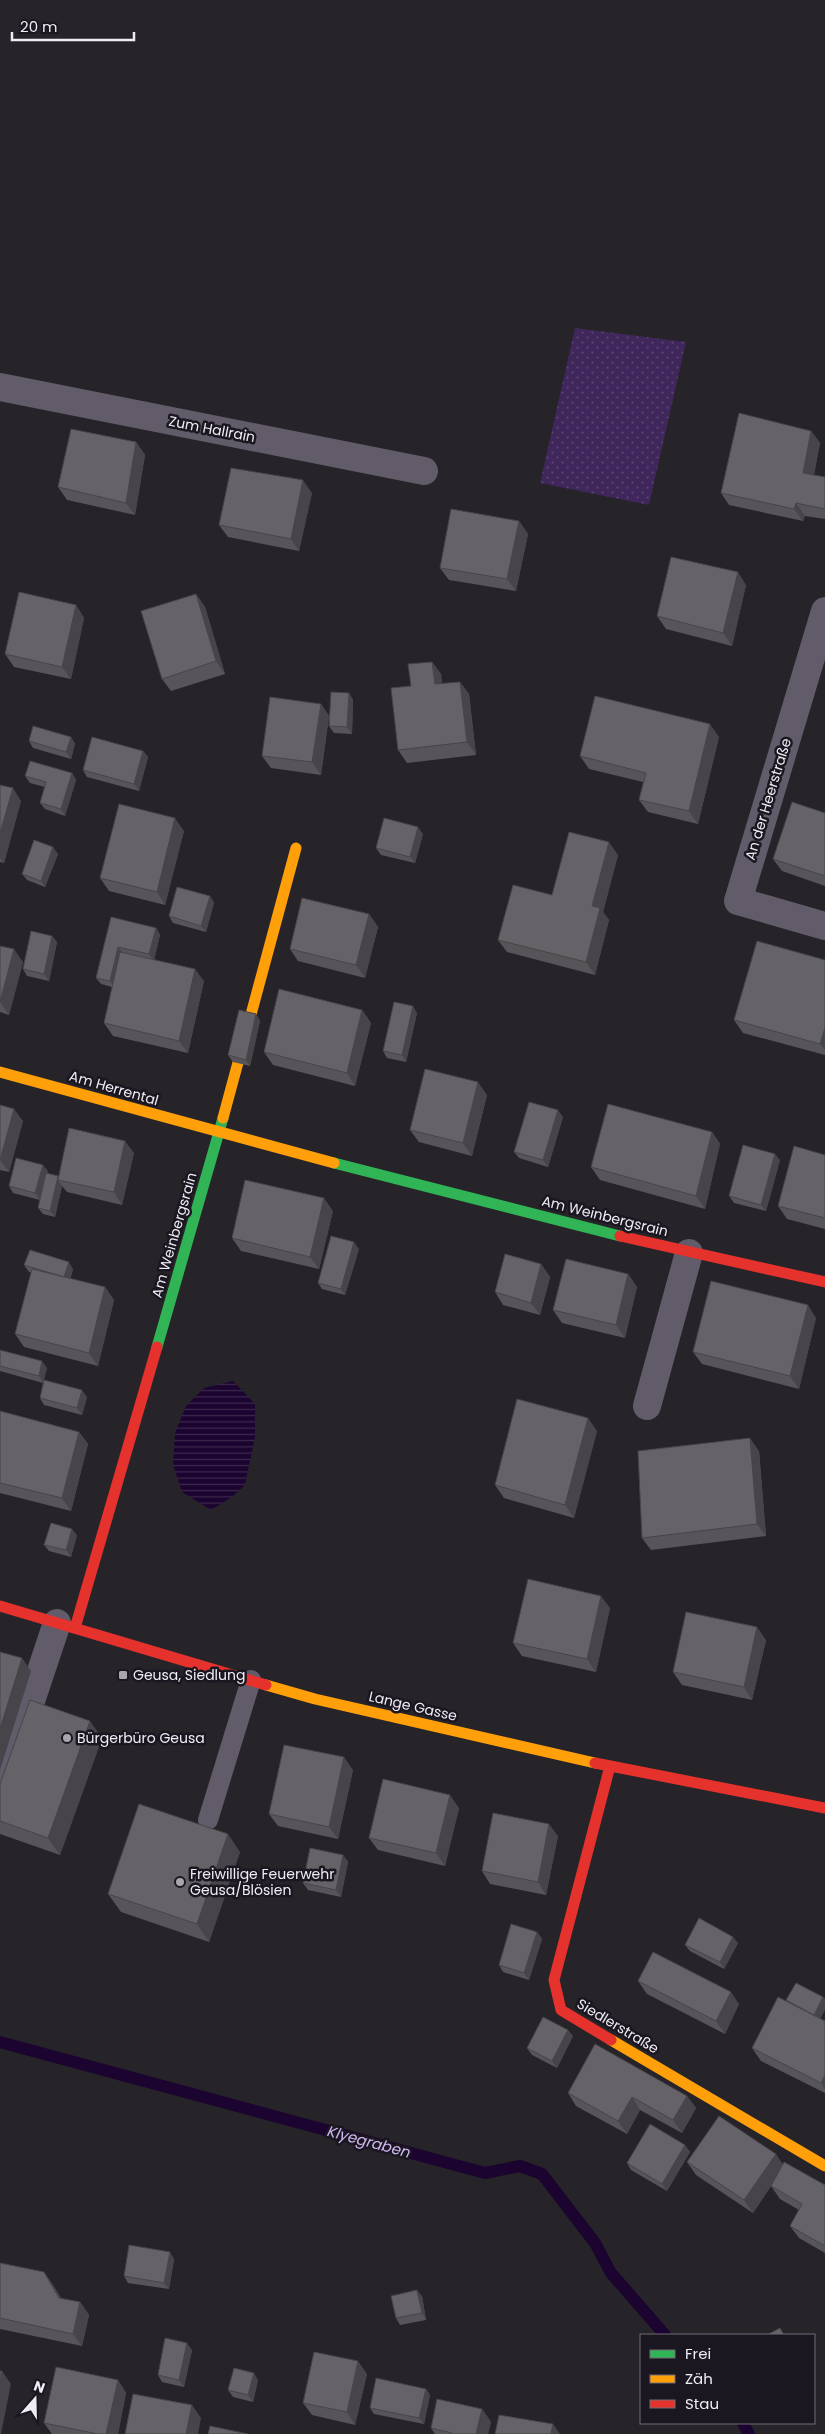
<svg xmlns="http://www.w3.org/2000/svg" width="825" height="2434" font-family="Poppins,sans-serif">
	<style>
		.grass { fill: url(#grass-dots) }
		.water { fill: url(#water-rules) }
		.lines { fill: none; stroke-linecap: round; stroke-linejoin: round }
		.stream { stroke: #1b042f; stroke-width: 12 }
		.lane { stroke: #625b6a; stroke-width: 20 }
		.street { stroke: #625b6a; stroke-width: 28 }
		.fast { stroke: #30b455; stroke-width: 11 }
		.slow { stroke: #ff9f0a; stroke-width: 11 }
		.jam { stroke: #e5322d; stroke-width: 11 }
		.wall { fill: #575559 }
		.shaded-wall { fill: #474549 }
		.building { fill: #656368; stroke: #474549 }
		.poi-dot { fill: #a9a6ad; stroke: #1b1721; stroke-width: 2 }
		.labels { text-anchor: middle; stroke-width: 5; stroke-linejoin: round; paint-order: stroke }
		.street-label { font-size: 14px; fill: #efedf4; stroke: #1b1721 }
		.poi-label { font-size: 14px; fill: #efedf4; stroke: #1b1721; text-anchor: start }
		.water-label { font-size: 15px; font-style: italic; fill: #d0b8f3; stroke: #1b1721 }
	</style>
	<defs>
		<pattern id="grass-dots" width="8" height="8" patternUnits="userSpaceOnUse" patternTransform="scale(1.25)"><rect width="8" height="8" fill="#3f265b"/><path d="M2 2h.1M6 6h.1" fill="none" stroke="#5b4673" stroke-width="1.8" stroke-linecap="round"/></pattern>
		<pattern id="water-rules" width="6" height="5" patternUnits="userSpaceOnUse" patternTransform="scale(1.25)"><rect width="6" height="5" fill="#1b042f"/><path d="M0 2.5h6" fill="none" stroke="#3c294e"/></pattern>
	</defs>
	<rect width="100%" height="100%" fill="#262329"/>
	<!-- grass -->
	<path class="grass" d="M575 328 686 342 649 505 540 483Z"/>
	<!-- water -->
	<path class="water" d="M233 1381 255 1404V1437L245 1485 232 1497 211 1510 182 1492 173 1465 175 1433 186 1406 204 1388Z"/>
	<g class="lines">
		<!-- stream -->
		<path class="stream" d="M0 2042 485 2173 520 2166 542 2174 595 2243 611 2273 665 2335
			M743 2423 749 2434"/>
		<!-- lane -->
		<path class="lane" d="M208 1820 251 1680"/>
		<!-- street -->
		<path class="street" d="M0 387 424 471
			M825 611 738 901 825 926
			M647 1406 689 1253
			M0 1794 57 1623"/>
		<!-- fast -->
		<path class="fast" d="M334 1163 620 1236
			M157 1347 223 1118"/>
		<!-- slow -->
		<path class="slow" d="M0 1072 334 1163
			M223 1118 296 848
			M266 1685 315 1699 595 1763
			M611 2040 825 2166"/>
		<!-- jam -->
		<path class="jam" d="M620 1236 825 1282
			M0 1606 266 1685
			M75 1628 157 1347
			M595 1763 825 1808
			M610 1766 554 1980 561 2010 611 2040"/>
	</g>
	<!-- wall -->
	<path class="wall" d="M811 431 820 443 814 475 825 477V519L805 516 803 521 729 505 721 493Z
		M136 442 145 455 135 515 67 500 58 487Z
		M312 493 299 551 228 537 219 525Z
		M519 521 528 534 516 591 449 580 440 568Z
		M746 585 732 646 666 629 657 616Z
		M196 594 205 607 225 674 171 691 162 679Z
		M76 605 84 618 71 679 14 667 5 654Z
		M432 662 441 674 442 684 460 682 469 694 476 755 407 763 398 750 411 686Z
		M349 693 353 700 352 734 334 733 329 726Z
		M321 704 329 716 321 775 271 768 262 756Z
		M71 737 75 744 71 759 33 748 29 741Z
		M719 737 698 824 648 812 639 800 643 782 589 769 580 756Z
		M143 751 148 757 139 791 87 777 83 770Z
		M72 773 76 780 65 816 45 809 40 803 45 787 30 783 25 776Z
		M0 785 21 801 4 863 0 862Z
		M825 813V886L782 871 773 859Z
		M184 831 165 905 109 891 100 878Z
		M423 834 415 863 381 855 376 848Z
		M58 854 45 887 27 880 22 874Z
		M618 855 603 912 609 920 595 975 507 952 498 940 552 895Z
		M210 896 214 903 206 932 173 923 169 916Z
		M369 914 378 927 365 978 298 961 290 949Z
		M111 917 156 928 160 935 154 959 204 981 188 1053 113 1036 104 1023 112 987 101 984 96 978Z
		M52 936 57 942 49 981 27 976 23 969Z
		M0 946 23 962 9 1015 0 1012Z
		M825 960V1055L743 1033 734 1020Z
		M362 1010 371 1023 355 1086 273 1065 264 1052Z
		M417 1013 406 1062 387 1058 383 1051Z
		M256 1014 260 1021 250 1066 233 1062 228 1055Z
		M487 1095 472 1156 419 1142 410 1130Z
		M0 1105 23 1121 9 1172 0 1170Z
		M563 1117 548 1167 519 1158 514 1152Z
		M712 1132 720 1144 705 1209 600 1180 591 1167Z
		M134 1153 122 1205 67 1192 62 1186 55 1217 43 1214 38 1208 40 1200 13 1193 9 1186 48 1171 47 1173 58 1176Z
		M825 1155V1229L787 1219 778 1206Z
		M780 1160 766 1211 734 1203 729 1196Z
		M333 1211 319 1269 241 1251 232 1238Z
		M359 1249 345 1295 322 1289 318 1283Z
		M541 1264 550 1277 540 1315 503 1305 495 1292Z
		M24 1265 73 1269 70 1279 105 1287 114 1300 98 1366 24 1347 15 1334 31 1272H29Z
		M628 1274 637 1287 625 1338 562 1323 553 1310Z
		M816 1318 799 1389 702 1364 693 1352Z
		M0 1350 47 1368 43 1383 0 1371Z
		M87 1397 82 1415 44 1405 40 1398Z
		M0 1411 79 1432 88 1444 71 1511 0 1493Z
		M597 1431 574 1518 504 1498 495 1485Z
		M759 1451 766 1536 651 1550 642 1538Z
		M77 1535 71 1557 49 1551 44 1545Z
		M610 1608 596 1672 522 1656 513 1643Z
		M766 1640 752 1700 682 1685 673 1672Z
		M102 1738 60 1855 0 1834V1784Z
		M353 1770 338 1839 278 1826 269 1814Z
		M459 1808 445 1866 378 1850 369 1838Z
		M558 1836 546 1895 490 1884 482 1871Z
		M240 1852 209 1942 121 1912 108 1894Z
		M343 1855 348 1862 341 1897 308 1890 303 1883Z
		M537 1932 542 1939 529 1980 503 1972 499 1965Z
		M738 1943 724 1969 690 1951 685 1945Z
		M638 1981 739 2004 725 2034 647 1994Z
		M823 1997 825 1999V2010L820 2018 825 2021V2093L761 2061 752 2048 788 2002 786 2000Z
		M573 2036 557 2068 532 2055 527 2048Z
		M568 2093 687 2096 696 2108 682 2133 640 2110 627 2134 576 2106Z
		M685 2145 690 2152 667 2191 631 2170 627 2163Z
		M687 2162 783 2165 825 2185V2253L799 2238 790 2226 799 2210 780 2199 771 2186 753 2213 696 2175Z
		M174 2259 169 2289 128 2283 124 2276Z
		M0 2263 44 2272 53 2285 61 2298 80 2302 89 2315 82 2346 0 2329Z
		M422 2296 426 2320 400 2325 396 2318Z
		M192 2350 184 2387 162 2382 158 2375Z
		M367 2374 355 2425 312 2415 303 2403Z
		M118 2380 126 2393 118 2434H52L44 2423Z
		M258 2380 253 2402 233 2397 228 2390Z
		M426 2389 430 2395 424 2424 374 2414 370 2408Z
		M482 2409 491 2422 488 2434H435L431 2428Z"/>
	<!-- shaded-wall -->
	<path class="shaded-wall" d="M811 431 820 443 812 485 803 473Z
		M136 442 145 455 135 515 126 503Z
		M303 480 312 493 299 551 291 539Z
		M796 503 805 516 803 521 794 509Z
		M519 521 528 534 516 591 507 579Z
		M738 572 746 585 732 646 723 633Z
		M196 594 205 607 225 674 216 661Z
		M76 605 84 618 71 679 62 667Z
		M432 662 441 674 444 697 435 684Z
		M460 682 469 694 476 755 467 742Z
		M349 693 353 700 352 734 347 727Z
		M321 704 329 716 321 775 312 762Z
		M710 724 719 737 698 824 689 811Z
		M71 737 75 744 71 759 66 752Z
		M143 751 148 757 139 791 134 784Z
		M72 773 76 780 65 816 61 809Z
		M13 788 21 801 4 863 0 858V833Z
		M175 818 184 831 165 905 157 892Z
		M418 827 423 834 415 863 410 857Z
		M609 842 618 855 603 912 609 920 595 975 586 962 592 906Z
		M53 847 58 854 45 887 41 881Z
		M210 896 214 903 206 932 201 926Z
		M369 914 378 927 365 978 356 965Z
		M156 928 160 935 154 961 149 954Z
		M52 936 57 942 49 981 44 974Z
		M118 947 123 953 115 988 110 981Z
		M14 949 23 962 9 1015 0 1002Z
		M195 969 204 981 188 1053 179 1041Z
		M413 1006 417 1013 406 1062 402 1055Z
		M362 1010 371 1023 355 1086 347 1073Z
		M256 1014 260 1021 250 1066 246 1060Z
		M825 1028V1050L820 1044Z
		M478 1082 487 1095 472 1156 463 1143Z
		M14 1109 23 1121 9 1172 0 1160Z
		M558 1110 563 1117 548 1167 543 1160Z
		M712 1132 720 1144 705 1209 696 1196Z
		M125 1141 134 1153 122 1205 114 1192Z
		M775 1154 780 1160 766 1211 761 1205Z
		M43 1165 48 1171 40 1200 35 1193Z
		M58 1176V1180L62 1186 55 1217 50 1211Z
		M324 1198 333 1211 319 1269 310 1257Z
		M354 1242 359 1249 345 1295 341 1289Z
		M69 1262 73 1269 69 1284 64 1277Z
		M541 1264 550 1277 540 1315 531 1303Z
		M628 1274 637 1287 625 1338 616 1325Z
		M105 1287 114 1300 98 1366 89 1353Z
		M808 1305 816 1318 799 1389 790 1376Z
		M42 1361 47 1368 43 1383 39 1376Z
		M82 1390 87 1397 82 1415 77 1408Z
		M588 1418 597 1431 574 1518 565 1505Z
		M79 1432 88 1444 71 1511 62 1498Z
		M750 1438 759 1451 766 1536 757 1524Z
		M72 1529 77 1535 71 1557 66 1550Z
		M601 1596 610 1608 596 1672 587 1659Z
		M757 1627 766 1640 752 1700 744 1687Z
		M22 1658 31 1671 0 1770V1729Z
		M90 1721 102 1738 60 1855 48 1838Z
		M344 1757 353 1770 338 1839 329 1827Z
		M450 1795 459 1808 445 1866 436 1853Z
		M549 1824 558 1836 546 1895 538 1882Z
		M228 1834 240 1852 209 1942 197 1924Z
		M343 1855 348 1862 341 1897 336 1890Z
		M537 1932 542 1939 529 1980 524 1973Z
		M733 1937 738 1943 724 1969 720 1962Z
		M731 1992 739 2004 725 2034 716 2021Z
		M823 1997 825 1999V2010L819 2021 814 2015Z
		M568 2030 573 2036 557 2068 552 2061Z
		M825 2075V2089L821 2083Z
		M687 2096 696 2108 682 2133 673 2120Z
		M632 2097 640 2110 627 2134 618 2121Z
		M685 2145 690 2152 667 2191 662 2184Z
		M776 2154 784 2166 753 2213 744 2200Z
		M170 2252 174 2259 169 2289 164 2283Z
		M44 2272 53 2285 68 2311 59 2298Z
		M417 2290 422 2296 426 2320 422 2313Z
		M80 2302 89 2315 82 2346 73 2334Z
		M187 2343 192 2350 184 2387 179 2380Z
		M358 2361 367 2374 355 2425 347 2412Z
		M2 2371 11 2384 1 2434H0V2383Z
		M254 2373 258 2380 253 2402 248 2395Z
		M118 2380 126 2393 118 2434H106Z
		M426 2389 430 2395 424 2424 419 2418Z
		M192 2405 201 2418 198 2434H186Z
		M482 2409 491 2422 488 2434H476Z
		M553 2424 560 2434H551Z"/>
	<!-- building -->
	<path class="building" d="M739 413 811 431 803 473 825 477V509L796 503 794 509 721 493Z
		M71 429 136 442 126 503 58 487Z
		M231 468 303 480 291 539 219 525Z
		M451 509 519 521 507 579 440 568Z
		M671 557 738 572 723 633 657 616Z
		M19 592 76 605 62 667 5 654Z
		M196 594 216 661 162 679 141 611Z
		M432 662 435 684 460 682 467 742 398 750 391 688 411 686 408 664Z
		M331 692 349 693 347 727 329 726Z
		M595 696 710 724 689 811 639 800 646 773 580 756Z
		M270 697 321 704 312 762 262 756Z
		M33 726 71 737 66 752 29 741Z
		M92 737 143 751 134 784 83 770Z
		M30 761 72 773 61 809 40 803 46 782 25 776Z
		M0 785 13 788 0 833Z
		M792 802 825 813V876L773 859Z
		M119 804 175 818 157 892 100 878Z
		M384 818 418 827 410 857 376 848Z
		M569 832 609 842 592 906 600 908 586 962 498 940 513 885 552 895Z
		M34 840 53 847 41 881 22 874Z
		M177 887 210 896 201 926 169 916Z
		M302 898 369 914 356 965 290 949Z
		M111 917 156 928 149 954 118 947 110 981 96 978Z
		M31 931 52 936 44 974 23 969Z
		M757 941 825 960V1028L820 1044 734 1020Z
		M0 946 14 949 0 1002Z
		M120 952 195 969 179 1041 104 1023Z
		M279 989 362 1010 347 1073 264 1052Z
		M394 1002 413 1006 402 1055 383 1051Z
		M239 1010 256 1014 246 1060 228 1055Z
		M425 1069 478 1082 463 1143 410 1130Z
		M529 1102 558 1110 543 1160 514 1152Z
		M608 1104 712 1132 696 1196 591 1167Z
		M0 1105 14 1109 0 1160Z
		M69 1128 125 1141 114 1192 58 1180Z
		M743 1145 775 1154 761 1205 729 1196Z
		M794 1146 825 1155V1218L778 1206Z
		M16 1158 43 1165 35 1193 9 1186Z
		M46 1173 58 1176 50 1211 38 1208Z
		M245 1180 324 1198 310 1257 232 1238Z
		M331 1236 354 1242 341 1289 318 1283Z
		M30 1250 69 1262 64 1277 24 1265Z
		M505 1254 541 1264 531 1303 495 1292Z
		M566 1259 628 1274 616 1325 553 1310Z
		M32 1269 105 1287 89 1353 15 1334Z
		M711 1281 808 1305 790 1376 693 1352Z
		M0 1350 42 1361 39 1376 0 1366Z
		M44 1380 82 1390 77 1408 40 1398Z
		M517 1399 588 1418 565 1505 495 1485Z
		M0 1411 79 1432 62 1498 0 1483Z
		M750 1438 757 1524 642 1538 638 1451Z
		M51 1523 72 1529 66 1550 44 1545Z
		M528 1579 601 1596 587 1659 513 1643Z
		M686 1612 757 1627 744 1687 673 1672Z
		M0 1652 22 1658 0 1729Z
		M30 1700 90 1721 48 1838 0 1821V1784Z
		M284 1745 344 1757 329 1827 269 1814Z
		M383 1779 450 1795 436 1853 369 1838Z
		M139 1804 228 1834 197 1924 108 1894Z
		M493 1813 549 1824 538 1882 482 1871Z
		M310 1848 343 1855 336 1890 303 1883Z
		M699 1918 733 1937 720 1962 685 1945Z
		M511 1924 537 1932 524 1973 499 1965Z
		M653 1952 731 1992 716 2021 638 1981Z
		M796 1983 823 1997 814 2015 786 2000Z
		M778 1997 825 2021V2075L821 2083 752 2048Z
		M543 2017 568 2030 552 2061 527 2048Z
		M595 2044 687 2096 673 2120 632 2097 618 2121 568 2093Z
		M719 2116 776 2154 744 2200 687 2162Z
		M650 2124 685 2145 662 2184 627 2163Z
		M784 2162 825 2185V2246L790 2226 802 2204 771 2186Z
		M129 2245 170 2252 164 2283 124 2276Z
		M0 2263 44 2272 59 2298 80 2302 73 2334 0 2318Z
		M417 2290 422 2313 396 2318 391 2296Z
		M780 2328 784 2335H767Z
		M165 2338 187 2343 179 2380 158 2375Z
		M314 2352 358 2361 347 2412 303 2403Z
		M56 2367 118 2380 106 2434H98L44 2423Z
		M234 2368 254 2373 248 2395 228 2390Z
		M0 2371H2L0 2383Z
		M376 2378 426 2389 419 2418 370 2408Z
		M133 2394 192 2405 186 2434H125Z
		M437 2399 482 2409 476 2434H452V2433L431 2428Z
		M499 2415 553 2424 551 2434H495Z
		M210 2426 248 2434H208Z"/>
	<!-- markers -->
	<g class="poi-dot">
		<rect x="118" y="1670" width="10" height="10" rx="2.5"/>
		<circle cx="67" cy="1738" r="5"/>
		<circle cx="180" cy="1882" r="5"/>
	</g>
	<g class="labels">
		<!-- street labels -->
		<g class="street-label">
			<text transform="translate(212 429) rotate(11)" y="5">Zum Hallrain</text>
			<text transform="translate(768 799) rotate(-73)" y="5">An der Heerstraße</text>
			<text transform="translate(114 1088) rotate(16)" y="5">Am Herrental</text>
			<text transform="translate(605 1216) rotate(14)" y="5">Am Weinbergsrain</text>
			<text transform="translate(174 1235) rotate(-74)" y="5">Am Weinbergsrain</text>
			<text transform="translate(413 1706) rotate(13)" y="5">Lange Gasse</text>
			<text transform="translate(618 2026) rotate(31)" y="5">Siedlerstraße</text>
		</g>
		<!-- poi labels -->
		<g class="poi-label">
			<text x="133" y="1680">Geusa, Siedlung</text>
			<text x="77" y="1743">Bürgerbüro Geusa</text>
			<text x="190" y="1879">Freiwillige Feuerwehr<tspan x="190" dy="16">Geusa/Blösien</tspan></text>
		</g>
		<!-- water labels -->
		<g class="water-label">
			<text transform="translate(369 2142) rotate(15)" y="5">Klyegraben</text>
		</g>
	</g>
	<!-- legend -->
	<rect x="640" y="2334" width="175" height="90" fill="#1b1721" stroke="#706d75"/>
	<rect x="650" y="2350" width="25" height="8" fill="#30b455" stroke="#706d75"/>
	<text x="685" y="2359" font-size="15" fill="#efedf4">Frei</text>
	<rect x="650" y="2375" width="25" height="8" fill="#ff9f0a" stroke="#706d75"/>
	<text x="685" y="2384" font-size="15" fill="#efedf4">Zäh</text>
	<rect x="650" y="2400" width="25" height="8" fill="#e5322d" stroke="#706d75"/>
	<text x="685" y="2409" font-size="15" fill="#efedf4">Stau</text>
	<!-- north arrow -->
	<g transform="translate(35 2399) rotate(20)" stroke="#1b1721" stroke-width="4" paint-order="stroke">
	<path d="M0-4L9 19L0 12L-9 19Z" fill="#efedf4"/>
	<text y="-8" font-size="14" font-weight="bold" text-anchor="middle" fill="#efedf4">N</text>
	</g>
	<!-- scale -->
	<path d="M12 32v8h122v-8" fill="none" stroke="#efedf4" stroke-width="2.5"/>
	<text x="20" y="32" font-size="15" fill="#efedf4" stroke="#1b1721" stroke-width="4" paint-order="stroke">20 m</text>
</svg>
